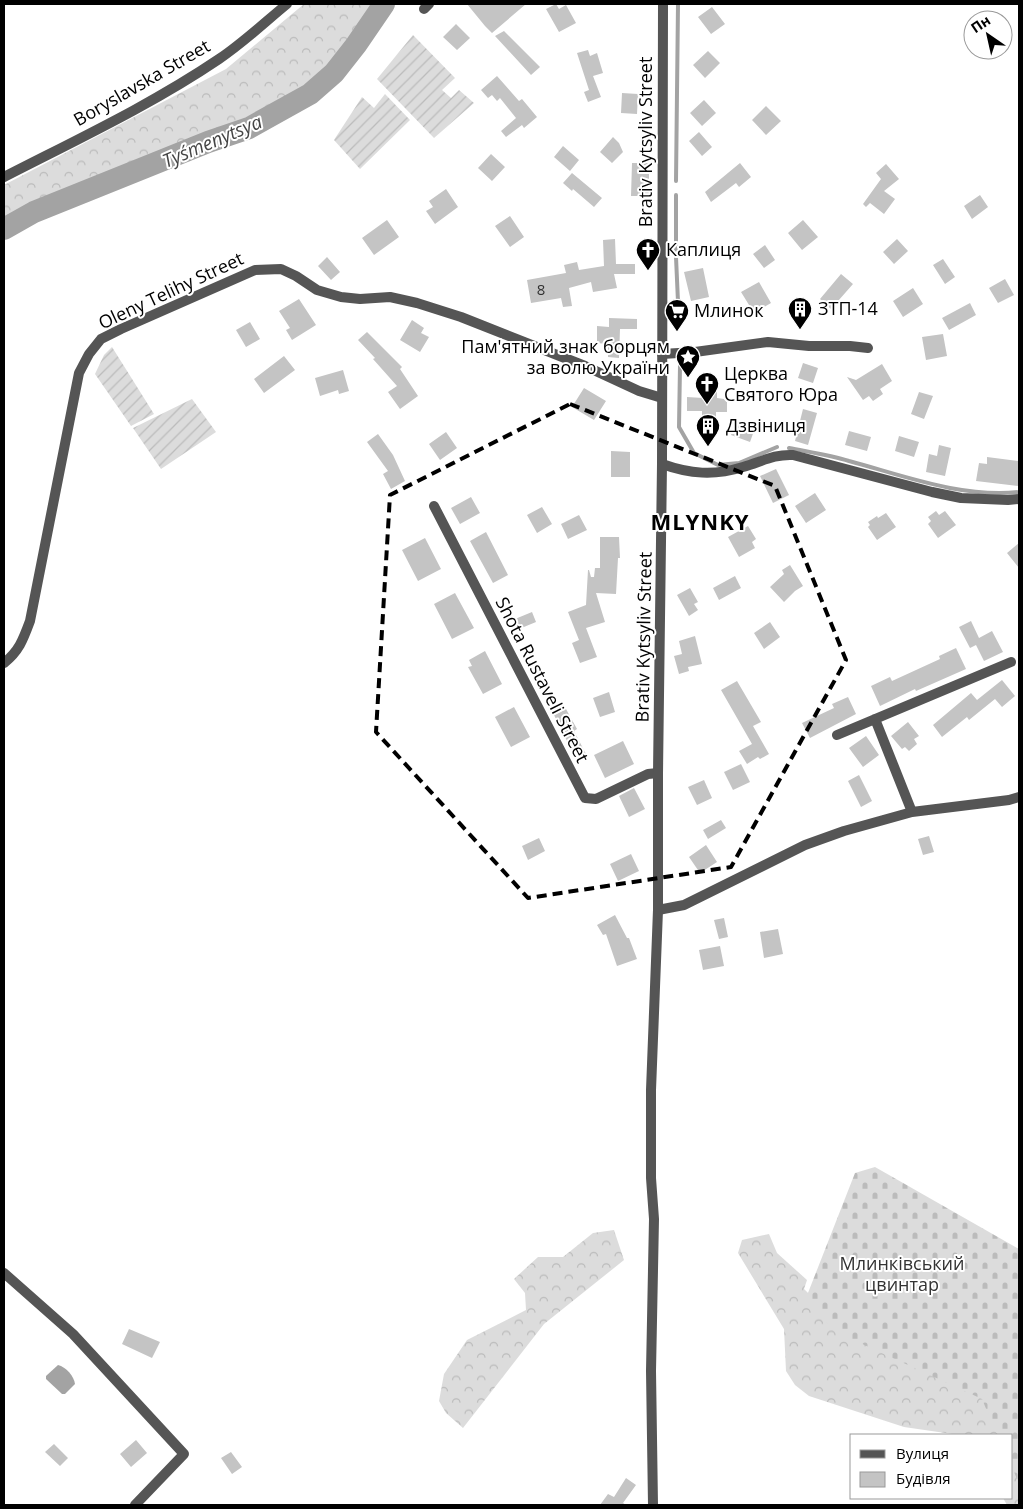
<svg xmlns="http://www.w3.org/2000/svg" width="1023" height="1509" font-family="'Open Sans',sans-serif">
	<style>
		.forest { fill: url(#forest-crowns) }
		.cemetery { fill: url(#cemetery-stones) }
		.garden { fill: url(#garden-furrows) }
		.water { fill: #a3a3a3 }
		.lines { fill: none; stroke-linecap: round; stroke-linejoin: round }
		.stream { stroke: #a3a3a3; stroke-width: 4 }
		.river { stroke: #a3a3a3; stroke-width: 22 }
		.building { fill: #c4c4c4 }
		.minor { stroke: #555; stroke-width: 10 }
		.tertiary { stroke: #555; stroke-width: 10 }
		.marked { fill: none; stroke: #000; stroke-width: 4; stroke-dasharray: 10 6; stroke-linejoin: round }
		.labels { text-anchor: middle; stroke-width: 4; stroke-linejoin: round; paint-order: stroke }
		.number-label { font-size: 15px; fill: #313131 }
		.street-label { font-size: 18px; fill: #000; stroke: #fff }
		.poi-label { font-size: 18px; fill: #000; stroke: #fff; text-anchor: start }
		.park-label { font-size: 18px; fill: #333; stroke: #fff }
		.water-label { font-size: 19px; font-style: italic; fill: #444; stroke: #fff }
		.district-label { font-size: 22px; font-weight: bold; letter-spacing: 1px; fill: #000; stroke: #fff }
	</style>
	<defs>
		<pattern id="forest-crowns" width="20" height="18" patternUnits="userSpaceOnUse" patternTransform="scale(1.25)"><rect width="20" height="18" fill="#dcdcdc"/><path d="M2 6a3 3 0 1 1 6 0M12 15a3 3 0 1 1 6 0" fill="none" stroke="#bbb"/></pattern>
		<pattern id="cemetery-stones" width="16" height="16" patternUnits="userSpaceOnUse" patternTransform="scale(1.25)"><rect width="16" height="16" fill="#dcdcdc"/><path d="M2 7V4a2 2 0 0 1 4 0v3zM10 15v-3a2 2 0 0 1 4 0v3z" fill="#bbb"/></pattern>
		<pattern id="garden-furrows" width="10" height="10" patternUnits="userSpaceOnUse" patternTransform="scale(1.25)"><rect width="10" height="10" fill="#dcdcdc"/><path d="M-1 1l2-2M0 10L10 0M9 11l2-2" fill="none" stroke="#bbb"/></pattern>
	</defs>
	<rect width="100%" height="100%" fill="#fff"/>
	<!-- forest -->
	<path class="forest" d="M304 4H373L347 43 328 68 304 89 247 119 32 206 4 222V185L226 69Z
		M614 1230 624 1260 544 1324 463 1428 446 1413 439 1401 444 1374 467 1340 526 1310 525 1293 514 1279 538 1257H563L593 1233Z
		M769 1234 777 1253 807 1280 804 1289 846 1330 985 1398 1002 1435H959L904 1427 809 1396 795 1385 786 1371 784 1329 738 1253 742 1240Z
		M1012 1456 1019 1472V1505H1007L1003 1498H1012Z"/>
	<!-- cemetery -->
	<path class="cemetery" d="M875 1167 1019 1249V1484L1012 1467V1435H997L982 1399 834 1331 806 1298 855 1173Z"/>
	<!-- garden -->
	<path class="garden" d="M413 35 455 78 442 90 451 98 459 90 474 103 434 138 377 79Z
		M385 94 410 120 360 169 334 140 362 97 374 108Z
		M112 347 154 414 131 426 95 374 104 355Z
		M192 399 216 432 161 469 133 428Z"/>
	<!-- water -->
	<path class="water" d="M58 1365C66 1367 74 1376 75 1384L65 1394H62L46 1379V1376Z"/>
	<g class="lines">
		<!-- stream -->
		<path class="stream" d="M676 181 678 4
			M676 195V257L678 302
			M680 366 679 427 694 453 718 465 739 463 777 447
			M789 448C809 452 830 455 849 461 905 476 961 498 1019 492"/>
		<!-- river -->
		<path class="river" d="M4 229 34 212 208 142 249 128 310 94 334 73 356 45 384 4"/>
	</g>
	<!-- building -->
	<path class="building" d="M467 4H526L492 33 485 26Z
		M556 4 559 9 566 5 576 23 559 32 546 9Z
		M712 7 725 24 711 34 698 17Z
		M456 24 470 38 457 50 443 37Z
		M504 31 540 67 531 75 495 36Z
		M588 50 590 56 597 53 603 73 593 76 601 97 588 102 584 92 589 90 577 53Z
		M708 51 720 63 705 78 693 65Z
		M497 76 519 101 522 99 537 117 524 128 522 125 506 137 501 131 516 118 500 98 497 101 492 95 488 98 481 90Z
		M622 93 638 94 637 114 621 113Z
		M704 100 716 113 702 126 690 113Z
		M766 106 781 121 766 135 752 120Z
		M699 132 712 147 702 156 689 141Z
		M613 137 619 143 623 152 612 163 600 152Z
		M563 146 579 160 570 171 554 157Z
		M491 154 505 167 492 181 478 168Z
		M632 163H649V196H631Z
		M740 163 751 177 739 187 736 183 711 202 705 192Z
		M886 164 899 179 884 191 895 199 884 214 870 203 866 207 863 204 881 179 876 173Z
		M572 173 602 198 594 207 573 189 572 191 563 183Z
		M446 189 458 207 435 224 426 211 433 207 429 201Z
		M980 195 988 207 972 219 964 206Z
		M510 216 524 237 510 247 495 226Z
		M387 220 399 237 374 255 362 238Z
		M803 220 818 237 802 250 788 233Z
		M615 239 616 264H635V274H614L617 288 593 292 591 282 569 288 572 306 563 307 561 298 531 303 527 280 566 273 564 265 577 262 579 270 604 266 603 240Z
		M897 239 908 251 894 264 883 252Z
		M765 245 775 260 764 268 753 254Z
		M327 257 340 272 331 280 318 266Z
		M943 259 955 277 945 284 933 265Z
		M703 268 709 297 691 301 684 272Z
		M841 274 853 284 831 309 820 299Z
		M1005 279 1014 295 998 303 989 288Z
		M759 282 771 303 754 313 741 292Z
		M913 288 923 304 903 317 893 301Z
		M299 299 316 325 292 340 286 330 290 328 279 311Z
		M970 303 976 315 949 330 942 318Z
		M609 318 637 319V329H620L619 358 608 357V344L597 343V326L609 327Z
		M412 320 424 328 421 333 429 337 420 352 400 340Z
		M250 322 260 339 246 347 236 330Z
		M367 332 402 367 400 369 418 396 400 409 388 392 397 386 373 359 375 358 358 340Z
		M943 334 947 356 926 360 922 337Z
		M284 356 295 370 264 393 254 379Z
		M803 363 818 368 813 383 798 378Z
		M882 364 892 381 880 389 883 394 873 401 869 396 863 400 847 377 856 380Z
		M343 370 349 391 339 394 338 390 320 396 315 378Z
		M584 388 606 401 594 420 572 407Z
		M703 390 717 391V398L724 399 727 402V412H716V420L702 419V411H687V397L703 398Z
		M919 392 933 396 924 419 911 414Z
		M803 409 817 413 808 445 795 441Z
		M736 421 755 428 750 442 731 435Z
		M849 431 871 437 867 451 845 445Z
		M446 432 457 448 440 460 429 444Z
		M378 434 393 455 405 481 391 489 383 474 388 471 367 442Z
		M899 436 919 442 914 457 895 451Z
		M939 445 951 448 945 476 926 472 929 454 937 456Z
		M611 451 630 452V477H611Z
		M987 457 1019 461V486L976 481 979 463 987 464Z
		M776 469 789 495 773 503 760 476Z
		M815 493 826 510 806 523 795 506Z
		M471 497 480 513 460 524 451 508Z
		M542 507 552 524 537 533 527 515Z
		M936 511 939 515 945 511 956 525 938 538 928 524 931 521 928 517Z
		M886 513 896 527 877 540 868 527 870 525 868 522 877 516 878 518Z
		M579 515 587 530 568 539 561 524Z
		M748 526 756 539 752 542 755 548 739 557 728 537Z
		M486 532 508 575 493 583 470 541Z
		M600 537H619L620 558H618L616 594 596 593 605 622 586 628 597 657 580 663 572 643 579 640 568 612 586 605 588 570H589L591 577H594L595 568H600Z
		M425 538 441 569 418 581 402 550Z
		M1019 543V568L1007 553Z
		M790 565 803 586 795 591 784 602 770 587 784 574 782 570Z
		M735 576 741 588 719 600 713 588Z
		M690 588 698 602 694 604 698 610 689 616 677 595Z
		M455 593 474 628 452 639 434 604Z
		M532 612 536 622 519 629 515 619Z
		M971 621 979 638 992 631 1003 652 984 661 976 645 970 648 959 627Z
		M770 622 780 637 764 649 754 633Z
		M695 636 702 664 688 667 689 671 679 674 674 656 682 654 679 641Z
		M956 648 966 669 916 691 915 689 880 706 871 686 890 677 892 681 940 659 939 656Z
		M485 651 502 684 483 694 468 667 472 666 469 660Z
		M1002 680 1015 696 1002 707 995 699 969 720 967 717 942 737 933 725 971 693 977 700Z
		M737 681 761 722 753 726 769 754 760 759 758 757 747 764 739 751 752 744 721 690Z
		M609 692 615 712 600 717 593 698Z
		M848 697 856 714 810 738 802 723 834 708 832 704Z
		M514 707 530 737 511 747 495 717Z
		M566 709 577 729 574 731 587 756 577 761 554 715Z
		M908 722 919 736 914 739 917 744 909 751 905 747 902 749 891 736Z
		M866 736 879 755 863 767 849 748Z
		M623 741 634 764 605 778 594 755Z
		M741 764 750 782 733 790 724 772Z
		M859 775 872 801 861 807 848 781Z
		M704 780 712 798 697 805 688 787Z
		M634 788 645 809 629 817 619 796Z
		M721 820 726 828 708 839 703 830Z
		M929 836 934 852 923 855 918 839Z
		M539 838 545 851 528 860 522 846Z
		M706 845 717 862 700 873 689 857Z
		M631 854 639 871 618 881 610 864Z
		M615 915 627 938H629L637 959 617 966 606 934 603 935 597 925Z
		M724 918 728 937 719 939 714 920Z
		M778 929 783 954 764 958 760 932Z
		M720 946 724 966 703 970 699 950Z
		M129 1329 160 1342 152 1358 122 1344Z
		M136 1440 147 1453 131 1467 120 1454Z
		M54 1444 68 1458 60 1466 45 1452Z
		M231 1452 242 1467 232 1474 221 1458Z
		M626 1478 636 1485 623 1503 626 1505H600L608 1494 614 1497Z"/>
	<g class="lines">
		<!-- minor -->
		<path class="minor" d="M424 9 429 4
			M4 177C76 140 151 105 219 59 243 43 265 22 287 4
			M662 354 695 352 768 342 809 346H850L868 348
			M662 464C690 474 714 476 743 467 761 462 774 454 793 455L932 492 961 498 1008 500 1019 499
			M434 506 585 798 596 799 648 774 658 773
			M4 663C19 651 23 640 30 621L79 373 89 354 101 339 121 329 255 270 281 269 296 276 317 290 341 297 360 299 390 297 417 303 461 317 585 366 639 391 662 398
			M875 719 912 812
			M837 735 1011 662
			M658 910 684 905 805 845 844 831 912 812 1009 800 1019 797
			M4 1273 73 1334 184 1454 135 1505"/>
		<!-- tertiary -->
		<path class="tertiary" d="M653 1505 651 1371 654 1219 651 1178V1090L658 910V773L662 464 663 4"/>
	</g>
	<!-- marked area -->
	<path class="marked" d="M570 404 775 486 846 660 731 867 528 898 376 732 390 495Z"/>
	<!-- icons -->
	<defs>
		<g id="church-pin" transform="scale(1.25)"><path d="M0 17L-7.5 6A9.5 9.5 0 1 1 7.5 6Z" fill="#000" stroke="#fff"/><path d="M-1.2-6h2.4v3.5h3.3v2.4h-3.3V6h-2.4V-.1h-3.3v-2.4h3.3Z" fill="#fff"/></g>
		<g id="building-pin" transform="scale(1.25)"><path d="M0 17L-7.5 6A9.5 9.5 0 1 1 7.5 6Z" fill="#000" stroke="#fff"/><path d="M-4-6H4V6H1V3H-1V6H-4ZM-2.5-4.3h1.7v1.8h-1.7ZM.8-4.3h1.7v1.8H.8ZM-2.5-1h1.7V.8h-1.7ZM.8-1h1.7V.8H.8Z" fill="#fff"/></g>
		<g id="supermarket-pin" transform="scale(1.25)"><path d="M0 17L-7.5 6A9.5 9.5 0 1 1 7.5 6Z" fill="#000" stroke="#fff"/><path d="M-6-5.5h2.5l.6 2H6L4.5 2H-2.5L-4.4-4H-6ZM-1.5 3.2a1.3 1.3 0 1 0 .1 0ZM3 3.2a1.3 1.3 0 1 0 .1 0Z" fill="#fff"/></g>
		<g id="sight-pin" transform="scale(1.25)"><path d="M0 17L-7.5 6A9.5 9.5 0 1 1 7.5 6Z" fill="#000" stroke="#fff"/><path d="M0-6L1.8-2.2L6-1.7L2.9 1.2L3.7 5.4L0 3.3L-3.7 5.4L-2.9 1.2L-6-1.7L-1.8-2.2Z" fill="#fff"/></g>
	</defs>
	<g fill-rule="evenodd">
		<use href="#church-pin" x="648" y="250"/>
		<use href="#building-pin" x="800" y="309"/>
		<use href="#supermarket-pin" x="677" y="311"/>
		<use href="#sight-pin" x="688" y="357"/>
		<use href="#church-pin" x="707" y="384"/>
		<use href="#building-pin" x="708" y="426"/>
	</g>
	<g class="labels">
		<!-- number labels -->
		<g class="number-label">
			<text x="541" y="295">8</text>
		</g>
		<!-- street labels -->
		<g class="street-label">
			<text transform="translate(142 83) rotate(-30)" y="6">Boryslavska Street</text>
			<text transform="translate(646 142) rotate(-90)" y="6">Brativ Kytsyliv Street</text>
			<text transform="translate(171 291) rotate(-25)" y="6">Oleny Telihy Street</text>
			<text transform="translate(644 637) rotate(-89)" y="6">Brativ Kytsyliv Street</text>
			<text transform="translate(542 680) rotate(63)" y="6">Shota Rustaveli Street</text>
		</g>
		<!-- poi labels -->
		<g class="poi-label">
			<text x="666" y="256">Каплиця</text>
			<text x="818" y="315">ЗТП-14</text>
			<text x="694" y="317">Млинок</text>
			<text x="670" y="353" text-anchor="end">Пам'ятний знак борцям<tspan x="670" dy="21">за волю України</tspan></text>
			<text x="724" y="380">Церква<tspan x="724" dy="21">Святого Юра</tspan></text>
			<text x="726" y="432">Дзвіниця</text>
		</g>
		<!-- park labels -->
		<g class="park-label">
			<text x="902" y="1270">Млинківський<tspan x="902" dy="21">цвинтар</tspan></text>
		</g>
		<!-- water labels -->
		<g class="water-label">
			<text transform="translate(212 141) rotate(-23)" y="7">Tyśmenytsya</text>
		</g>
		<!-- district labels -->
		<g class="district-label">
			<text x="700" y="530">MLYNKY</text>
		</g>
	</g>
	<!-- border -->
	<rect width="1023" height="1509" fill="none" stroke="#000000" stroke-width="10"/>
	<!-- legend -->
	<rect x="850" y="1434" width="162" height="65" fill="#ffffff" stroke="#999999"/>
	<rect x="860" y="1450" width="25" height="8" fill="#555555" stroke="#999999"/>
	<text x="896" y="1459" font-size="15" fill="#000000">Вулиця</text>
	<rect x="860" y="1472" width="25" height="15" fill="#c4c4c4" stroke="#999999"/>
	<text x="896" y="1484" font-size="15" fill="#000000">Будівля</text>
	<!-- north arrow -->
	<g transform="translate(988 35) rotate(326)"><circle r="24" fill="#ffffff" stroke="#999999"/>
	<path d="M0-4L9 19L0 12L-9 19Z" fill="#000000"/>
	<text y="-8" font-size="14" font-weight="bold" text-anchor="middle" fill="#000000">Пн</text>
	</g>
</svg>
